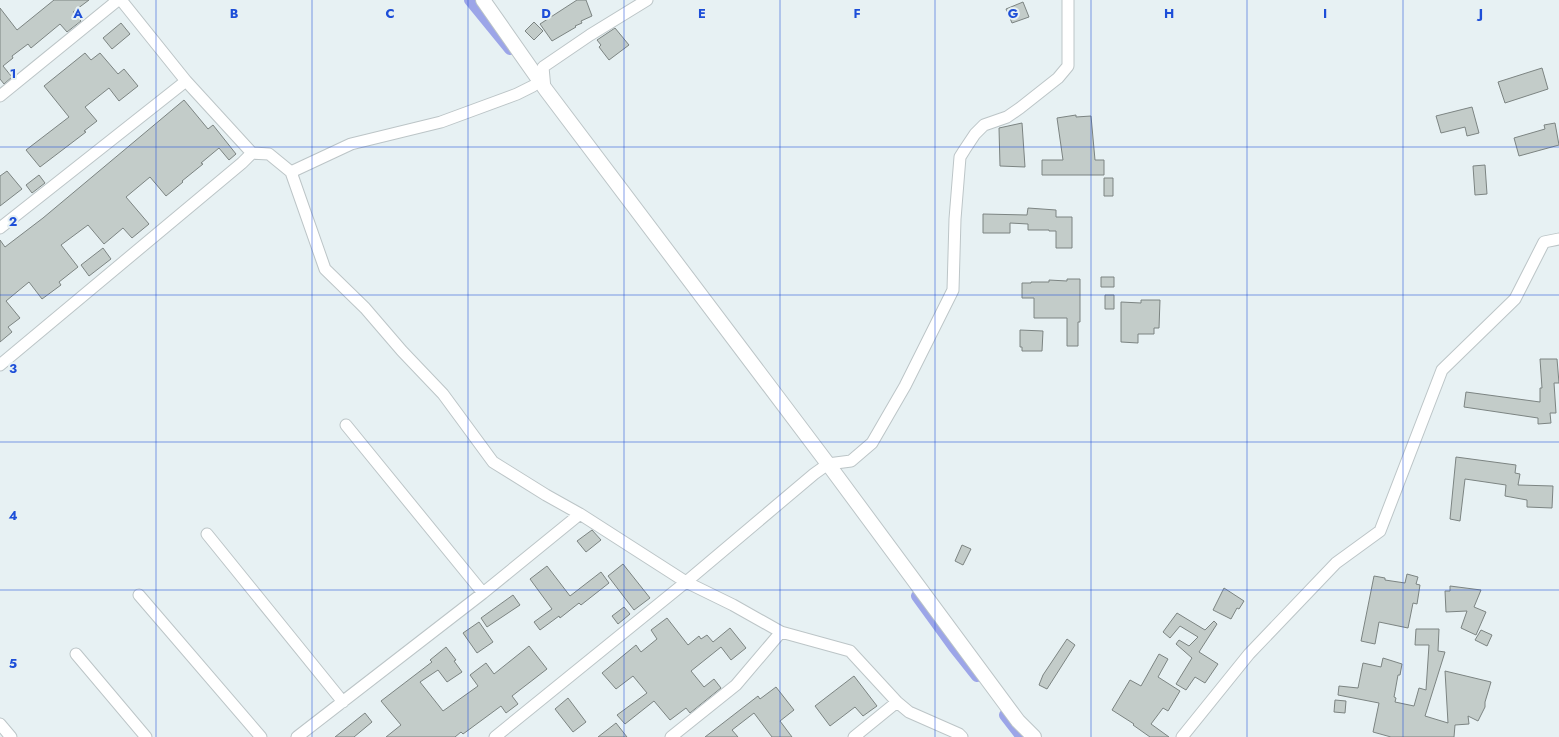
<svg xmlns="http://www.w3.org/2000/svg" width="1559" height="737" font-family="Jost,sans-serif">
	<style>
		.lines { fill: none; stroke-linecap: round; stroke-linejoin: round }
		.canal { stroke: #9ca5e8; stroke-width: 12 }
		.building { fill: #c3ccc9; stroke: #7c8482 }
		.minor-casing { stroke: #bcc5c7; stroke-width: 13 }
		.tertiary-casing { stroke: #bcc5c7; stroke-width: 16 }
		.minor { stroke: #fff; stroke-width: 11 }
		.tertiary { stroke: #fff; stroke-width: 14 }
		.grid { fill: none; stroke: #1d4ed8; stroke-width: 1; stroke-opacity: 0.55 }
		.grid-label { font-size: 13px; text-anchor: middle; font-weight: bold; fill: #1d4ed8; stroke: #e7f1f3; stroke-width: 4; stroke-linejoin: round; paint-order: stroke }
	</style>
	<rect width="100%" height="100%" fill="#e7f1f3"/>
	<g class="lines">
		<!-- canal -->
		<path class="canal" d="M470 0 510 49
			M917 596 954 647 977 676
			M1005 715 1022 737"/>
	</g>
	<!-- building -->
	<path class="building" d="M54 0H89L73 12 81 21 67 32 60 24 31 48 28 44 12 56 13 58 3 66 12 77 4 84 0 79V8L17 30Z
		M577 0H586L592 16 581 21 582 23 575 26 576 27 552 41 540 24Z
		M1023 2 1029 17 1012 23 1006 9Z
		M534 22 543 31 534 40 525 31Z
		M121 23 130 34 112 49 103 38Z
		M615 28 629 45 609 60 599 47 601 45 597 40Z
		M85 53 91 60 100 53 118 74 124 69 138 86 119 101 109 88 85 107 97 121 84 131 86 132 40 167 26 150 69 117 44 86Z
		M1542 68 1548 89 1505 103 1498 82Z
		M184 100 208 129 213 125 236 154 229 160 219 148 201 163 203 164 182 181 183 182 166 196 150 177 126 197 149 224 132 238 123 228 104 244 88 225 61 245 78 267 59 282 61 285 42 299 29 282 6 301 20 318 8 327 12 332 0 342V240L5 247 43 218Z
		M1472 107 1479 133 1467 136 1465 127 1441 133 1436 116Z
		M1076 115V117L1091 116 1095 160H1104V175H1042V160H1063L1057 118Z
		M1022 123 1025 167 1000 166 999 128Z
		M1555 123 1559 145 1519 156 1514 138 1545 129 1544 125Z
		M1485 165 1487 194 1475 195 1473 166Z
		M7 171 22 189 0 206V176Z
		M39 175 45 183 32 193 26 185Z
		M1104 178H1113V196H1104Z
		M1028 208 1056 210V217H1072V248H1056V231H1049V230H1028V224L1010 223V233H983V214L1027 215Z
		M103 248 111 259 89 276 81 265Z
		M1101 277H1114V287H1101Z
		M1067 279H1080V322H1078V346H1067V318H1034V298H1022V283H1031V282H1049V280L1067 281Z
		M1105 295H1114V309H1105Z
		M1141 300H1160L1159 328H1154V334H1138V343L1121 342V302L1141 303Z
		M1020 330 1043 331 1042 351H1022V347H1020Z
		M1540 359H1557L1559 383H1554L1556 413H1550L1551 423 1538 424V418L1464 407 1466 392 1540 402V388H1542Z
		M1456 457 1516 465 1515 473 1520 474 1518 485 1553 486 1552 508 1527 507V500L1505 496 1506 485 1465 479 1460 521 1450 519Z
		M592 530 601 540 586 552 577 541Z
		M962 545 971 549 963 565 955 561Z
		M623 564 650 598 634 610 608 576Z
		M547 566 570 596 601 572 609 583 581 605 579 603 560 618 559 616 540 630 534 622 552 609 530 579Z
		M1407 574 1418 577 1416 584 1420 585 1417 604 1413 603 1408 628 1379 622 1375 644 1361 641 1374 576 1385 578V580L1405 583Z
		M1450 586 1481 590 1474 607 1486 612 1476 635 1461 628 1467 611 1446 612 1445 591H1450Z
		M1224 588 1244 601 1239 609 1237 608 1231 619 1213 610Z
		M513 595 520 605 487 627 481 618Z
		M624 607 630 614 618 624 612 616Z
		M1177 613 1205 630 1214 621 1217 624 1199 652 1218 664 1205 683 1195 677 1186 690 1176 684 1192 658 1176 644 1179 640 1189 646 1198 637 1180 626 1170 638 1163 632Z
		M667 618 688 645 699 636 701 639 707 635 713 642 730 628 746 648 731 660 721 647 691 671 704 687 714 679 721 688 690 713 686 708 670 720 654 701 625 724 617 715 647 693 633 676 616 689 602 673 636 645 641 652 657 639 651 630Z
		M479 622 493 642 477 653 463 633Z
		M1416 629H1439L1438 651 1445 652 1425 716 1448 723 1445 671 1491 682 1485 702V707L1478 721 1468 716 1469 724 1455 725 1454 737H1391L1373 732 1379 703 1338 695 1339 686 1358 688 1363 663 1381 667 1383 658 1402 664 1400 675H1398L1394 697 1396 698 1395 702 1414 706 1419 688 1426 690 1429 645H1415Z
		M1481 630 1492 635 1487 646 1475 640Z
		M1067 639 1075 645 1047 689 1039 685 1043 675Z
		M529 646 547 669 512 696 518 704 506 713 501 706 463 734 461 732 455 737H386L401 725 381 701 432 662 430 660 446 647 456 660 454 661 462 672 447 682 438 670 420 682 443 711 478 686 470 675 486 663 494 674Z
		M1159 654 1168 659 1158 677 1180 691 1168 711 1163 708 1151 724 1169 737H1150L1133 725 1134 724 1112 710 1130 680 1141 686Z
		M854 676 877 706 863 716 855 707 830 726 815 706Z
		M776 687 794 710 780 721 792 737H772L754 713 732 730 738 737H705L758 696 760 699Z
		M568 698 586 722 573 732 555 709Z
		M1335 700 1346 701 1345 713 1334 712Z
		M365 713 372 722 354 737H335Z
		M616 723 627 737H598Z"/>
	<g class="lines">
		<!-- minor casing -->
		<g class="minor-casing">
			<path id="minor" d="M121 0 186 81 252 153 269 154 291 172 325 269 365 308 402 351 443 394 493 462 546 495 580 514 686 582 733 605 781 632 850 651 897 702 909 712 959 734 962 737
				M545 89 543 67 590 35 647 0
				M0 96 118 0
				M291 172 351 144 441 122 517 94 533 86
				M0 228 186 81
				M0 365 242 163 252 153
				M346 425 483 593
				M207 534 343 702
				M139 595 261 737
				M76 654 146 737
				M0 724 11 737
				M297 737 483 593 580 514
				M495 737 686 582 814 474 828 464 851 461 872 443 905 386 953 290 955 219 960 157 965 149 975 134 984 125 1007 117 1020 108 1058 78 1068 66V0
				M671 737 736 685 781 632
				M854 737 897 702
				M1182 737 1249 654 1336 563 1380 531 1442 370 1515 299 1544 242 1559 239"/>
		</g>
		<!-- tertiary casing -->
		<g class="tertiary-casing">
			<path id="tertiary" d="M483 0 546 90 828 464 1018 721 1034 737"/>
		</g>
		<!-- minor -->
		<use href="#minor" class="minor"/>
		<!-- tertiary -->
		<use href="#tertiary" class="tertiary"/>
	</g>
	<!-- grid -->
	<path class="grid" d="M156 0V737M312 0V737M468 0V737M624 0V737M780 0V737M935 0V737M1091 0V737M1247 0V737M1403 0V737M0 147H1559M0 295H1559M0 442H1559M0 590H1559"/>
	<g class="grid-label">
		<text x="78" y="18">A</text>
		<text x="234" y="18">B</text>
		<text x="390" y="18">C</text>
		<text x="546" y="18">D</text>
		<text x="702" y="18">E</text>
		<text x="857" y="18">F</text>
		<text x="1013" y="18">G</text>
		<text x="1169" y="18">H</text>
		<text x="1325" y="18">I</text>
		<text x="1481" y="18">J</text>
		<text x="13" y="78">1</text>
		<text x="13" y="226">2</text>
		<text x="13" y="373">3</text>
		<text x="13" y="520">4</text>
		<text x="13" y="668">5</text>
	</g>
</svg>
